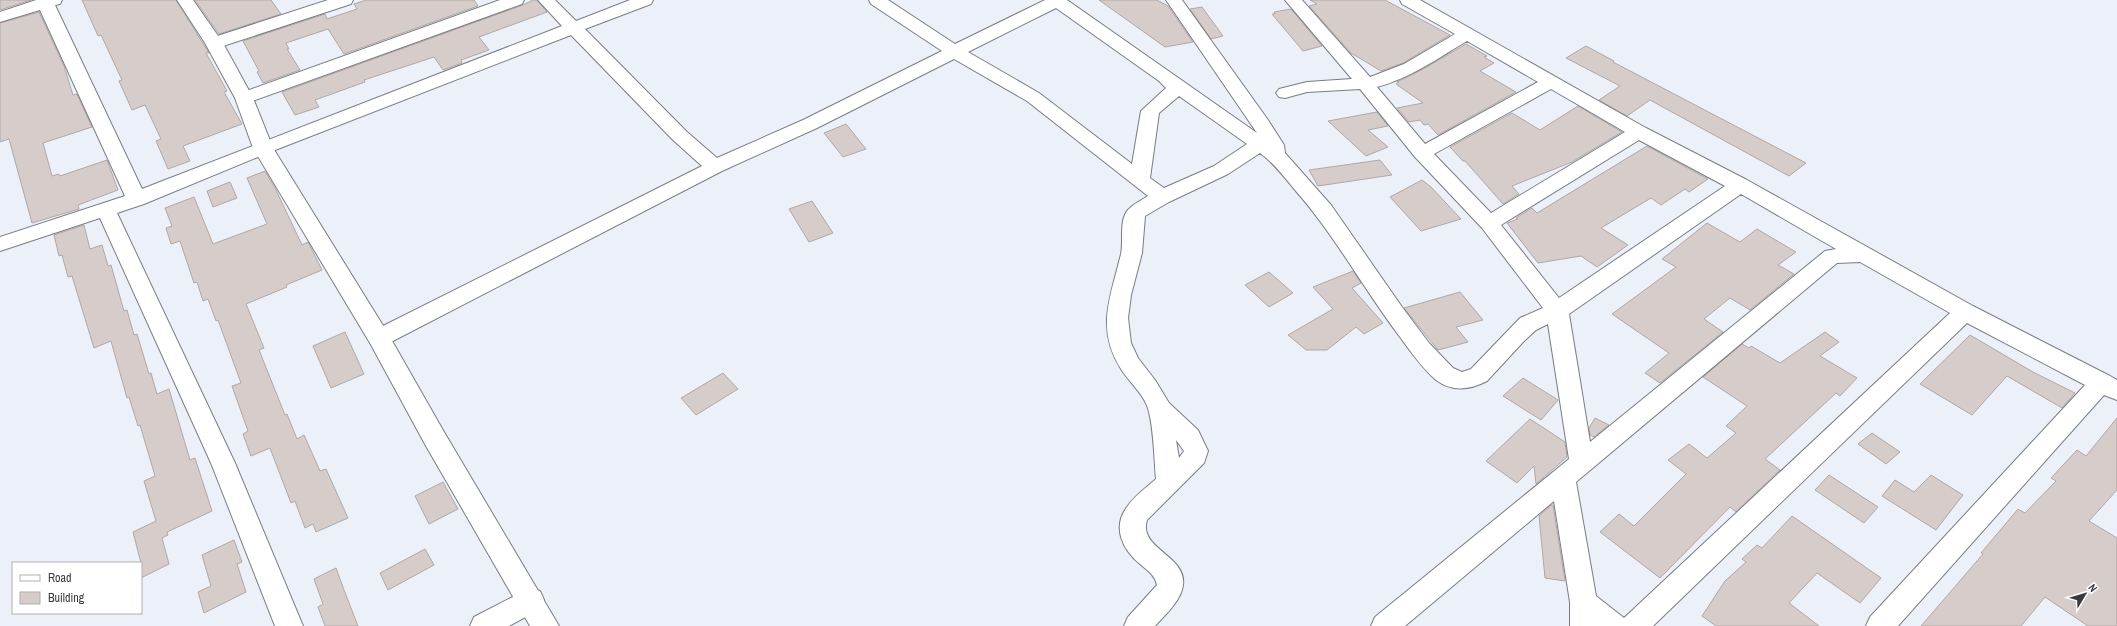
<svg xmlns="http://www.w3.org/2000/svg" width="2117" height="626" font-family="'Archivo Narrow',sans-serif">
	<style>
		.building { fill: #d6ccca; stroke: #b1a7a5 }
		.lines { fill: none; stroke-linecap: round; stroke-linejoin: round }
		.minor-casing { stroke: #797d83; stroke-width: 2 }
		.tertiary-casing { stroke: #797d83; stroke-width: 2 }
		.minor { fill: #fff; fill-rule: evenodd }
		.tertiary { fill: #fff; fill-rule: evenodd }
	</style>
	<rect width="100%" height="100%" fill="#ecf0f8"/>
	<!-- building -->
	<path class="building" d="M0 0H31L0 10Z
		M82 0H176L209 53H206L227 91 224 92 242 124 183 146 190 161 168 169 156 141 161 139 145 105 132 110 119 81 122 80 101 35 98 36Z
		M195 0H271L281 14 219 34Z
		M366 0H474L478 6 344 54 328 29 286 43 289 49H287L300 70 263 83 257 72 259 71 243 41 325 14 327 19 357 9 354 4Z
		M533 0H537L547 12 479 37 489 50 461 60 462 63 454 66 443 70 434 57 364 80 365 82 315 100 319 107 295 115 282 92 523 5Z
		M1099 0H1157L1168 6 1193 42 1165 47Z
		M1310 0H1385L1450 35 1403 63 1381 71 1351 53 1309 6 1317 4Z
		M1202 7 1223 36 1211 39 1190 9Z
		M1291 9 1322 46 1303 51 1272 14H1275L1274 12Z
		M39 12 64 66 73 95 77 94 92 127 43 143 52 176 59 174 60 176 107 160 118 190 78 205 79 209 32 223 9 139 0 142V23Z
		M1466 44 1487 56 1484 57 1494 63 1480 71 1516 92 1438 135 1428 124 1424 125 1420 120 1409 122 1397 108 1423 103 1396 84 1399 82H1397L1425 68Z
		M1586 46 1614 61 1613 62 1806 163 1789 176 1650 100 1627 116 1599 100 1620 86 1566 58Z
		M1578 106 1622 132 1572 162 1512 186 1519 194 1503 204 1465 161H1463L1450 147 1512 113 1540 130Z
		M1377 112 1388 126 1368 130 1388 147 1366 156 1328 121Z
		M846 124 866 149 843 157 824 133Z
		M1647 146 1708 179 1689 192 1685 189 1661 205 1651 198 1601 228 1628 245 1597 267 1581 256 1538 263 1507 223 1518 219 1516 218 1532 208 1537 213Z
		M1380 160 1392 175 1318 186 1309 170Z
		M265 171 275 188 302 245 308 242 322 270 286 285 287 287 246 304 264 348 259 350 285 415 287 414 297 439 304 435 320 471 326 469 348 518 316 532 313 524 305 528 295 501 291 503 270 448 251 456 243 434 248 431 232 386 241 383 218 320 216 321 208 299 203 301 197 282 194 283 180 241 171 244 166 228 172 226 165 208 194 197 213 244 267 224 247 178Z
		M1422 180 1431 187 1461 219 1421 231 1390 197Z
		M230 182 237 198 213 207 207 191Z
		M812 201 833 233 809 242 789 209Z
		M1707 223 1740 242 1757 229 1796 252 1778 265 1794 274 1750 310 1730 298 1704 319 1723 332 1660 383 1645 373 1669 353 1612 314 1676 267 1662 259Z
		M84 225 90 249 102 245 108 266 111 265 124 311 127 310 134 335 137 334 149 374 151 373 157 394 169 389 190 460 195 458 212 511 167 532 168 535 162 538 169 564 141 578V563L133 532 156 521 144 481 155 476 140 425 138 426 129 397 127 398 111 341 94 348 72 276 68 277 62 255 59 256 54 235Z
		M1353 271 1361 283 1352 288 1383 323 1364 334 1356 327 1327 350H1306L1288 335 1333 309 1313 287Z
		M1269 272 1293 293 1269 307 1245 285Z
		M1460 292 1483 320 1456 327 1468 342 1438 350 1404 308Z
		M345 332 364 374 331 388 313 346Z
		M1825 332 1839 342 1820 356 1857 378 1840 396 1836 393 1765 459 1780 470 1736 512 1730 507 1660 578 1600 532 1619 514 1634 526 1686 474 1668 460 1689 444 1707 458 1736 433 1726 426 1747 406 1703 377 1742 344 1749 348 1751 346 1780 363Z
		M1970 335 2033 372 2075 393 2062 408 2007 376 1972 415 1920 384Z
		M723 373 738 389 696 415 681 398Z
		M1523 378 1558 400 1541 420 1503 396Z
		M1595 418 1609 425 1594 437 1590 435 1589 428Z
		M2117 418V490L2089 521 2117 538V626H2088L2045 597 2021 626H1921L1983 554 1981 553 2018 509 2025 513 2056 481 2051 478 2077 450 2086 456Z
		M1530 419 1565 442 1567 457 1536 484 1534 466 1517 483 1486 461Z
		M1872 433 1900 452 1886 464 1858 444Z
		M1829 475 1878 507 1864 523 1815 490Z
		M1931 475 1963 495 1936 530 1882 496 1895 480 1914 492Z
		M443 482 458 509 429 524 415 496Z
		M1551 505H1553L1565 581 1545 578 1539 516Z
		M1792 516 1881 578 1860 603 1817 573 1789 603 1819 626H1716L1702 616 1725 581 1746 562 1742 559 1757 545 1762 548Z
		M234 540 242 562 237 564 246 592 204 613 198 592 211 586 202 555Z
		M425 549 434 565 388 590 380 573Z
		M336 568 344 590 358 626H325L318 607 323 604 314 579Z"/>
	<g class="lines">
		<!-- minor casing -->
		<g class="minor-casing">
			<path id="minor" d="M36 0H62L60 4 55 5 142 189 562 26 538 0H555L576 21 630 0H653L651 4 585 29 687 132 717 158 803 120 942 51 871 4 869 0H888L955 44 1045 0H1067L1257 133 1166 0H1182L1268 120 1284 145 1285 153 1331 205 1402 307 1429 343 1453 368 1462 372 1471 369 1520 318 1543 308 1482 228 1415 157 1360 89 1307 92 1285 98 1279 97 1276 93 1279 89 1307 82 1352 79 1285 0H1302L1370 77 1404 64 1455 34 1402 4 1400 0H1420L1646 128 1747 180 1973 306 2110 376 2117 380V400L2104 395 1898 626H1866L1870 617 2085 385 1967 323 1653 626H1570V602L1554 501 1405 626H1371L1375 617 1569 459 1548 324 1536 330 1524 341 1487 381C1470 390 1452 392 1436 380 1421 367 1409 349 1397 333 1362 286 1334 234 1295 190 1284 177 1274 163 1260 153L1228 174 1169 202 1145 216 1142 253 1131 295 1128 318 1131 343 1138 358 1155 380 1169 403 1198 430 1208 451 1204 463 1147 520C1138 549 1187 555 1183 585 1181 601 1165 615 1155 626H1124L1128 617 1157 585C1155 575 1147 570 1140 564 1122 549 1112 527 1127 507 1134 496 1147 487 1156 479 1154 457 1154 433 1149 412 1146 396 1129 382 1121 369 1095 328 1111 296 1121 254 1124 241 1118 217 1130 208 1135 203 1142 200 1148 196L1027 101 954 59 817 128 722 171 387 344 379 346 371 344 368 338 371 332 702 166 673 140 571 35 270 152 144 204 117 213 235 463 303 626H275L211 463 100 218 0 251V237L125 196 40 10 0 22V12ZM1056 8 1159 81 1166 88 1141 111 1132 164 1039 93 968 52ZM1467 41 1538 82 1425 144 1377 87C1411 78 1438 58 1467 41ZM1551 89 1625 132 1491 213 1434 154ZM1179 96 1247 144 1214 166 1164 188 1150 178 1159 113ZM1639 140 1725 186 1559 298 1501 225ZM1741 194 1836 249 1825 251 1590 442 1569 314ZM1860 262 1950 313 1624 618 1596 596 1576 482 1837 263ZM1176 440 1184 451 1179 458Z
				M328 0H353L351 4 220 47 214 48 208 47 205 43 208 39Z
				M500 0H524L522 4 250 102 244 104 238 102 235 98 238 94Z
				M530 588 540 591 544 600 540 609 509 626H470L474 617Z"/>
		</g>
		<!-- tertiary casing -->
		<g class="tertiary-casing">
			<path id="tertiary" d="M177 0H193L223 43 253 98 273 148 387 332 444 432 559 626H530L426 446 370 343 253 148 235 98 205 43Z"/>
		</g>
		<!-- minor -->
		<use href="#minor" class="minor"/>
		<!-- tertiary -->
		<use href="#tertiary" class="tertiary"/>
	</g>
	<!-- legend -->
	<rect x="12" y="562" width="130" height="52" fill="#ffffff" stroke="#afb0b1"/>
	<rect x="20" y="575" width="20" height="6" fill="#ffffff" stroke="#afb0b1"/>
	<text x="48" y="582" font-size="12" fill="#383a3d">Road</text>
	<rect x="20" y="592" width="20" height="12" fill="#d6ccca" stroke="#afb0b1"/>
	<text x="48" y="602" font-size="12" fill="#383a3d">Building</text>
	<!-- north arrow -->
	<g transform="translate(2085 594) rotate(52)" stroke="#ffffff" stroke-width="3" paint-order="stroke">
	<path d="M0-3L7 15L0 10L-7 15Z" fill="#383a3d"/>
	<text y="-6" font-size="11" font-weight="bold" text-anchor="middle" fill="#383a3d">N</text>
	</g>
</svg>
